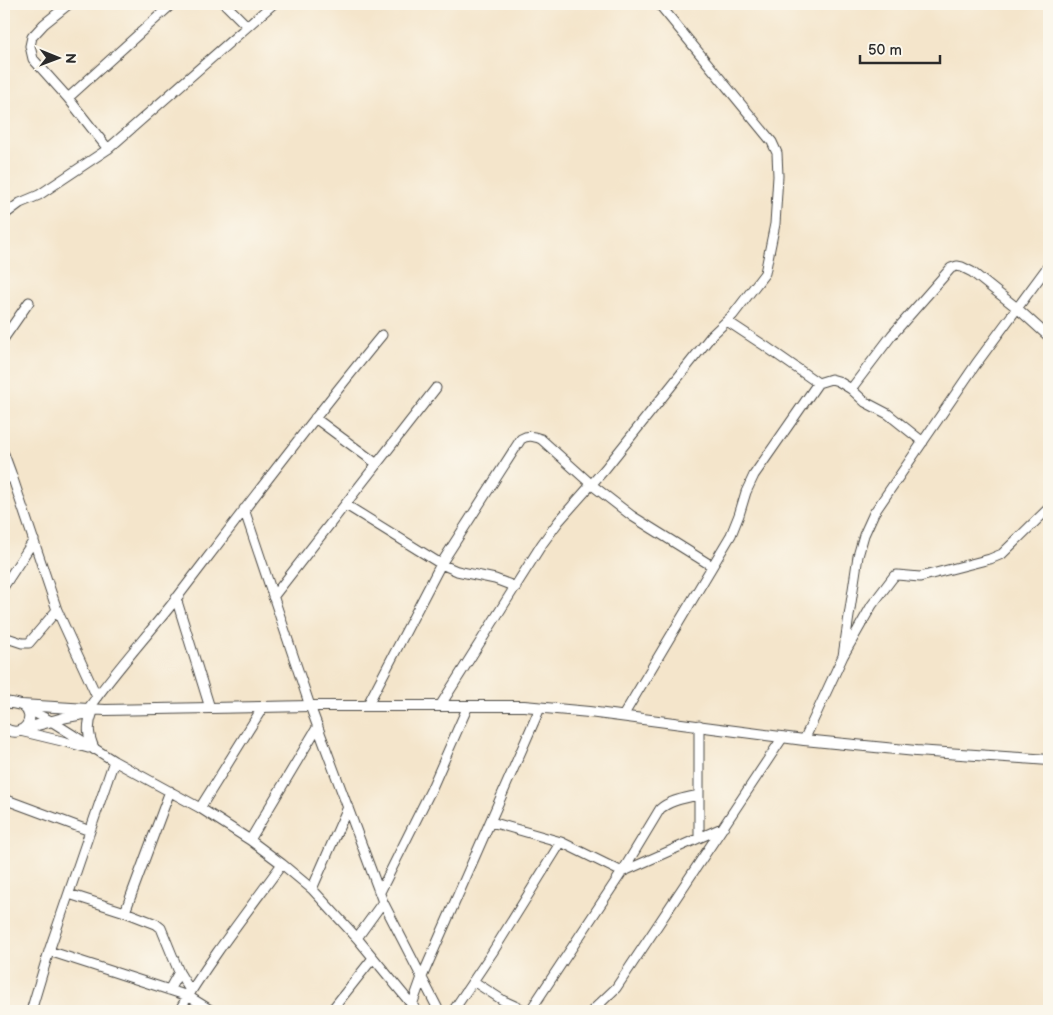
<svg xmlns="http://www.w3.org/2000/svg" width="1053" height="1015" font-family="'Balsamiq Sans',sans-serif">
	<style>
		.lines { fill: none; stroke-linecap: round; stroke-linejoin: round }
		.minor-casing { stroke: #494743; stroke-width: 11 }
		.tertiary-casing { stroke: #494743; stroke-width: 12 }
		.minor { stroke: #fff; stroke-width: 9 }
		.tertiary { stroke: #fff; stroke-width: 10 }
	</style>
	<rect width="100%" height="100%" fill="#fbf7ec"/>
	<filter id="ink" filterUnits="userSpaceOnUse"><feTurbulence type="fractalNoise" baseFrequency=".02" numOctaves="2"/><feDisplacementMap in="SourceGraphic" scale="10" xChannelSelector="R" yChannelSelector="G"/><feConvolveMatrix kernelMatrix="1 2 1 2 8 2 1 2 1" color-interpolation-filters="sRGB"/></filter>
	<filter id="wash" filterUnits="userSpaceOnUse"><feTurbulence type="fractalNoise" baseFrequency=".0096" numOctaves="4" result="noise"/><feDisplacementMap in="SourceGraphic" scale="20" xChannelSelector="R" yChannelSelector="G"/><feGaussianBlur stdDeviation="1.12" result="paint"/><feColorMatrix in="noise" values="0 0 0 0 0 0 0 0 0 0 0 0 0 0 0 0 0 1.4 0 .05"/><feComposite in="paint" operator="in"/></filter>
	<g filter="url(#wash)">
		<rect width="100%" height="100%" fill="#f4e5cb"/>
	</g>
	<g filter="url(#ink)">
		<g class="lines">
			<!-- minor casing -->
			<g class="minor-casing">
				<path id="minor" d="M69 4 44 24 32 37 30 46 33 59 68 98 108 149
					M225 4 247 26
					M68 98 172 4
					M4 215 20 203 39 195 108 149 273 4
					M727 321 765 346 818 383
					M4 338 29 302
					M851 389 892 335 951 268 957 266 962 267 972 272 1017 308 1049 337
					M315 418 377 464
					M4 454 11 473 57 610 97 697
					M4 481 11 473
					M346 505 441 564 457 571 495 579 516 587
					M244 509 310 706 383 902 439 1011
					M4 586 34 540
					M273 597 436 388
					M176 598 210 708
					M4 637 22 643H29L57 610
					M843 656 858 556 864 535 874 513 976 364 1049 265
					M367 706 441 564 521 439C528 435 533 436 541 439L592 485 632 516 712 566
					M440 706 542 544 559 521 605 469 712 335 733 315 765 273 775 224 778 176 777 153 772 142 659 4
					M27 709 51 721 114 761 200 808 250 840 282 864 312 889 357 938 417 1011
					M87 713 88 709C115 671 147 636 176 599 244 510 311 421 382 335
					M623 716 731 535 739 515 746 492 754 475 818 383 831 379 838 381 851 389 865 402 888 414 923 442
					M20 731 66 742 88 748
					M804 740 843 656 872 605 894 576 897 575 920 577 990 559 1002 554 1049 508
					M4 799 90 831
					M200 808 263 707
					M491 822 561 842 622 872 724 827
					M699 838V725
					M250 840 318 726
					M312 889 348 807
					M380 892 431 790 468 706
					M69 894 125 912 156 924 161 928 179 972 191 992
					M125 912 170 791
					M357 938 383 902
					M49 951 188 996 212 1011
					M473 981 504 1001 526 1011
					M169 990 179 972
					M31 1011 49 951 114 761
					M179 1011C209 960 247 912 282 864
					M331 1011 373 958
					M408 1011 412 1005 422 977 540 708
					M453 1011 492 953 561 842
					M530 1011 622 872 660 809C670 800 686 798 698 795
					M592 1011 616 988 783 737"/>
			</g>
			<!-- tertiary casing -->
			<g class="tertiary-casing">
				<path id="tertiary" d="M4 702C10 703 18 703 23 706 38 716 24 741 4 728
					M21 705 105 710 310 706H524L589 712 804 740 916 751 1049 760
					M92 713C87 726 88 736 94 749
					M23 729 67 717 89 713"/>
			</g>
			<!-- minor -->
			<use href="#minor" class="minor"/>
			<!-- tertiary -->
			<use href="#tertiary" class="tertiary"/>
		</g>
	</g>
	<!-- margin -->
	<rect width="1053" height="1015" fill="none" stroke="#fbf7ec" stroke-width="20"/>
	<!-- north arrow -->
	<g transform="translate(58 58) rotate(91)" stroke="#fbf7ec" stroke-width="4" paint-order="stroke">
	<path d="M0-4L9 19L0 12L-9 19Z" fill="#2b2b2b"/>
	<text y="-8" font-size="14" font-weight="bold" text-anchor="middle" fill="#2b2b2b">N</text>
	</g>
	<!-- scale -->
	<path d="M860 55v8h80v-8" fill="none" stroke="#2b2b2b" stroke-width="2.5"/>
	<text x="868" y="55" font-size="15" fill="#2b2b2b" stroke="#fbf7ec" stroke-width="4" paint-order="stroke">50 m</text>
</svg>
